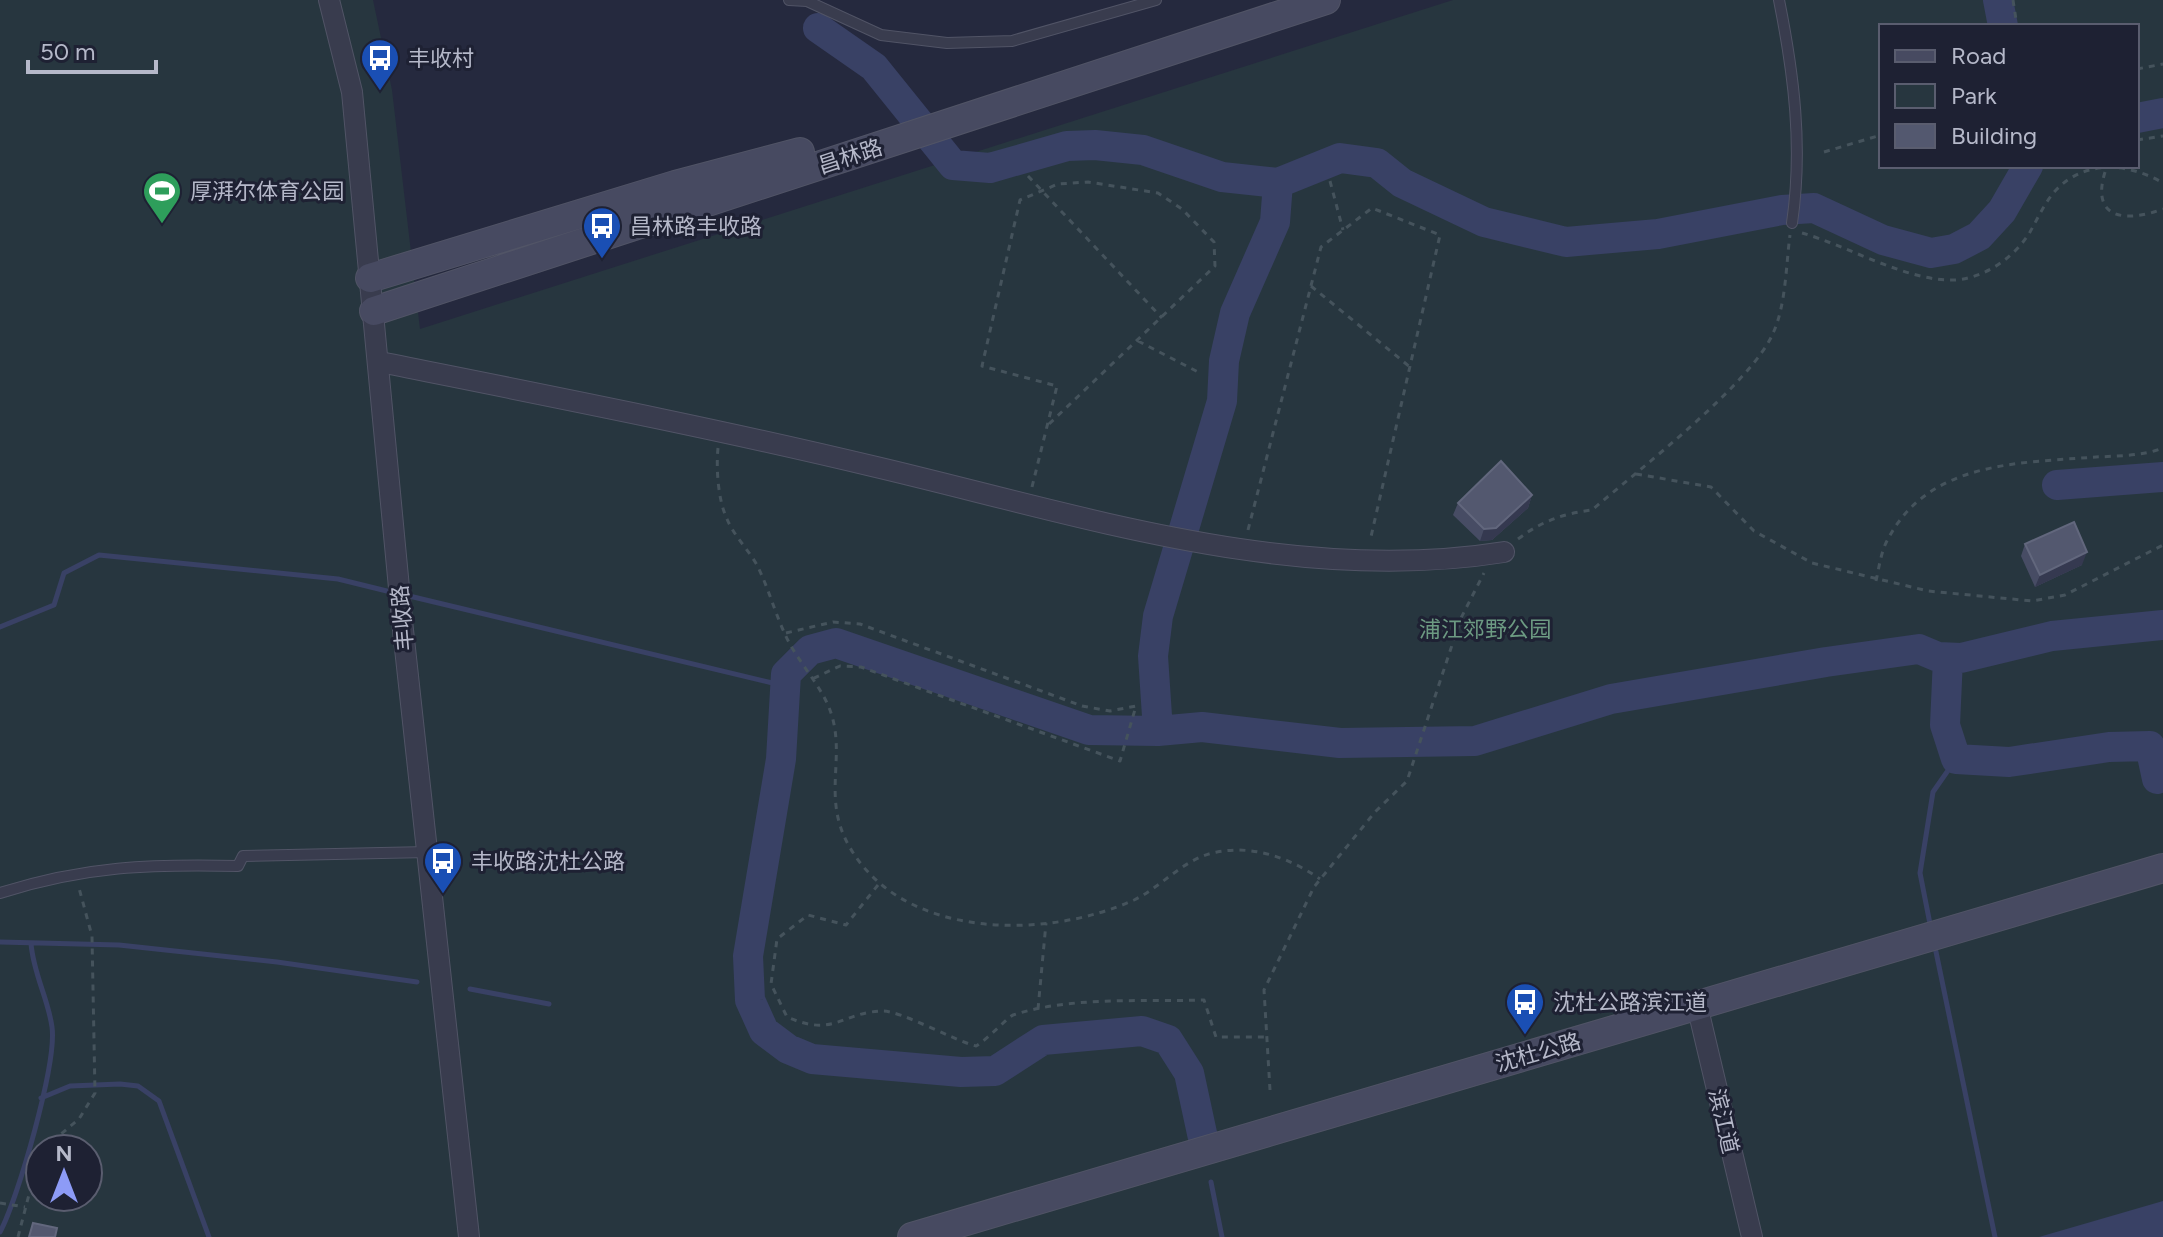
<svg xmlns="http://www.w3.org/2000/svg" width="2163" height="1237" font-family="Figtree,'Noto Sans SC',sans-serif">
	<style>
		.green { fill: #27363f; fill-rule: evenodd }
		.water { fill: #394165 }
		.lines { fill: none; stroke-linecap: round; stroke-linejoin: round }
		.stream { stroke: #394165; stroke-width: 5 }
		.river { stroke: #394165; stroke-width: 30 }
		.lane-casing { stroke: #515466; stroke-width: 12 }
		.street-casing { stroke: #515466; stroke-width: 22 }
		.secondary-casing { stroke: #515466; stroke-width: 30 }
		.path { stroke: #45535c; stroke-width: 3; stroke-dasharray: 6 6; stroke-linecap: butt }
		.lane { stroke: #393c4e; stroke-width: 10 }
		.street { stroke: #393c4e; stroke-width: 20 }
		.secondary { stroke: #474a61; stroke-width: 28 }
		.wall { fill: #474c64 }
		.shaded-wall { fill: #353950 }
		.building { fill: #53586f; stroke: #62677d; stroke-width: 2 }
		.labels { text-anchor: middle; stroke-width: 6; stroke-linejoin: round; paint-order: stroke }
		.poi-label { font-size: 22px; fill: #b5b8c9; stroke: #1e2133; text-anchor: start }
		.street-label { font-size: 22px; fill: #b5b8c9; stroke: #1e2133 }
		.park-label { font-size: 22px; fill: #6c9a82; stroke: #1e2133 }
	</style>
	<rect width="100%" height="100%" fill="#25293e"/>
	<!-- green -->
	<path class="green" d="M0 0H373L392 90 420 329 1453 0H2163V1237H0ZM1881 26H2137V166H1881ZM40 1149H88V1197H40Z"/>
	<!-- water -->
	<path class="water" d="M2163 1201V1237H2039Z"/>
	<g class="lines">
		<!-- stream -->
		<path class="stream" d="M405 595 785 686
			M0 627 54 605 64 573 99 555 338 579 395 593
			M1931 929 1920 873 1933 792 1956 759
			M0 942 119 945 277 962 417 982
			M1935 947 1995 1237
			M470 989 549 1004
			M41 1098 70 1086 120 1084 138 1086 159 1101 209 1237
			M1211 1182 1222 1237
			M0 1232C18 1199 57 1063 52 1027 48 998 33 973 31 943"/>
		<!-- river -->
		<path class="river" d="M1998 0 2003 26
			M818 28 874 67 953 165 990 168 1067 146 1095 145 1143 150 1222 177 1278 183 1340 158 1377 163 1402 183 1484 222 1566 242 1658 234 1782 210 1814 208 1883 240 1931 253 1954 249 1979 236 2002 211 2028 166
			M2137 118 2163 113
			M2057 485 2163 477
			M1948 658 1945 725 1956 759 2009 762 2109 747 2150 746 2157 779
			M1158 731 1153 656 1158 616 1222 401 1224 361 1235 313 1275 222 1278 183
			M1203 1138 1189 1073 1168 1040 1142 1031 1043 1040 995 1071 961 1072 812 1059 788 1049 764 1031 750 1000 748 956 781 759 786 674 810 650 836 643 1089 730 1158 731 1202 727 1340 743 1475 741 1611 699 1826 662 1919 649 1938 657 1961 658 2052 636 2163 625"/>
		<!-- lane casing -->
		<g class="lane-casing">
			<path id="lane" d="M789 0 807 1 881 35 947 43 1012 41 1156 0
				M1779 0C1794 75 1803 147 1792 223
				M0 893C85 866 150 864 238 866L243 856 428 852"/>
		</g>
		<!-- street casing -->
		<g class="street-casing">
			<path id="street" d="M329 0 352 92 403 630 469 1237
				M380 362C544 395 709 427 872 466 1077 514 1291 586 1504 552
				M1697 1005 1752 1237"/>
		</g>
		<!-- secondary casing -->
		<g class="secondary-casing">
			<path id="secondary" d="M370 278 675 185 800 152
				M374 311 1326 0
				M912 1237 2163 868"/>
		</g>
		<!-- path -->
		<path class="path" d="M2013 0 2017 26
			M2137 69 2163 64
			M2137 140 2163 136
			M1824 152 1881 135
			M2105 172C2090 221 2128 222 2163 209
			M1028 176 1162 318
			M1330 181 1343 230
			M1802 233C1848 246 1908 282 1955 280 1985 278 2015 257 2030 232 2038 218 2045 202 2056 190 2086 159 2129 163 2163 183
			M1311 286 1410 367
			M1138 341 1200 373
			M718 448C716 469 718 500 727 519 734 536 748 549 757 565 768 587 774 610 784 632 795 658 816 679 828 705 849 754 820 795 849 846 902 940 1046 940 1134 900 1163 886 1184 858 1217 852 1254 845 1290 858 1320 879
			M1636 474 1711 487 1754 531 1812 563 1928 591 2032 601 2065 595 2163 545
			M1032 487 1057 386 982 366 1020 200 1058 184 1088 182 1158 193 1182 209 1214 242 1215 266 1048 425
			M1248 530 1321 247 1372 208 1440 235 1370 541
			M1518 539C1542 521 1562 514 1592 510 1637 471 1754 382 1774 331 1786 303 1786 265 1790 235
			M1876 581C1879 568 1881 551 1888 539 1929 461 2019 463 2096 457 2117 456 2143 456 2163 448
			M786 633 833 622 860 624 1082 706 1110 711 1136 706 1120 761 861 667 840 666 812 679
			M878 885 846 925 808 915 777 939 771 984 787 1017C835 1038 841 1012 883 1011 901 1011 953 1040 976 1046 988 1039 1008 1017 1013 1015 1072 996 1142 1002 1204 1000L1216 1037H1266
			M1038 1009 1046 923
			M1270 1090 1264 990 1314 887 1375 812 1407 781 1461 618 1484 573
			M43 1149 79 1119 95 1093 92 936 79 888
			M0 1203 25 1207
			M18 1237 40 1152"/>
		<!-- lane -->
		<use href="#lane" class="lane"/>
		<!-- street -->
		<use href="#street" class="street"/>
		<!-- secondary -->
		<use href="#secondary" class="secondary"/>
	</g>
	<!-- wall -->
	<path class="wall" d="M1532 495 1528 508 1492 540 1480 541 1453 515 1458 503Z
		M2025 544 2082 565 2035 587 2021 556Z"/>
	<!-- shaded-wall -->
	<path class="shaded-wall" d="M1532 495 1528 508 1492 540 1480 541 1484 529Z
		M2087 552 2082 565 2035 587 2040 575Z"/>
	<!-- building -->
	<path class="building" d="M1501 461 1532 495 1496 528 1484 529 1458 503Z
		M2074 522 2087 552 2040 575 2025 544Z
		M33 1223 57 1228 55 1237H29Z"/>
	<!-- icons -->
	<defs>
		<g id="bus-pin" transform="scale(2)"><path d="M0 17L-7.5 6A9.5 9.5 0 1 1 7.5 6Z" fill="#1a4fb4" stroke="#1e2133"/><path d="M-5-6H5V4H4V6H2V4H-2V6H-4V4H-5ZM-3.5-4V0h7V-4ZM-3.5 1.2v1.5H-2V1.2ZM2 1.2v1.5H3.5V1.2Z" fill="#fff"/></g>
		<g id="stadium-pin" transform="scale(2)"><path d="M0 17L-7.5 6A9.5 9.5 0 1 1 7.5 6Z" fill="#2e9e5b" stroke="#1e2133"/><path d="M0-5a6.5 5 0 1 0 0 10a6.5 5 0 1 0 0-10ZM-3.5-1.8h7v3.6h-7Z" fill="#fff"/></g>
	</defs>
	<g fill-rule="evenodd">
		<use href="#bus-pin" x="380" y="58"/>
		<use href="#stadium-pin" x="162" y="191"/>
		<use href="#bus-pin" x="602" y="226"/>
		<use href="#bus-pin" x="443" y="861"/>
		<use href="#bus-pin" x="1525" y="1002"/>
	</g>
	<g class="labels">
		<!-- poi labels -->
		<g class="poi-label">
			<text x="408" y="66">丰收村</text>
			<text x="190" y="199">厚湃尔体育公园</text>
			<text x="630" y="234">昌林路丰收路</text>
			<text x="471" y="869">丰收路沈杜公路</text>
			<text x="1553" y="1010">沈杜公路滨江道</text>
		</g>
		<!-- street labels -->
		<g class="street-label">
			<text transform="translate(850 156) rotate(-18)" y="8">昌林路</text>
			<text transform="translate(402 618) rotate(-95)" y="8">丰收路</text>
			<text transform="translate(1538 1052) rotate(-16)" y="8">沈杜公路</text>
			<text transform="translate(1724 1121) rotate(77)" y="8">滨江道</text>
		</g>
		<!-- park labels -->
		<g class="park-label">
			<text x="1485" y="637">浦江郊野公园</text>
		</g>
	</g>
	<!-- legend -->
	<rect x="1879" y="24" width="260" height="144" fill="#1e2133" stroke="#5a5d6f" stroke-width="2"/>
	<rect x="1895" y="50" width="40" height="12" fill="#474a61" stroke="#5a5d6f" stroke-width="2"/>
	<text x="1951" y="64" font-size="24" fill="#b5b8c9">Road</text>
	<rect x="1895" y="84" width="40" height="24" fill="#27363f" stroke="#5a5d6f" stroke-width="2"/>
	<text x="1951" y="104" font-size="24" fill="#b5b8c9">Park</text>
	<rect x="1895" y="124" width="40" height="24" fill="#53586f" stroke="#5a5d6f" stroke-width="2"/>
	<text x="1951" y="144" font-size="24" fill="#b5b8c9">Building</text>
	<!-- north arrow -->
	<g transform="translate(64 1173)"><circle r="38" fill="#1e2133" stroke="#5a5d6f" stroke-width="2"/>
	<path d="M0-6L14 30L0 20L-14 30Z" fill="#8d9bf6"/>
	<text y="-12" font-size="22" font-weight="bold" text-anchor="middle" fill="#b5b8c9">N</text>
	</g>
	<!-- scale -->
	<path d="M28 60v12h128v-12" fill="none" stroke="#b5b8c9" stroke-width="4"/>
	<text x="40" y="60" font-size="24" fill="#b5b8c9" stroke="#1e2133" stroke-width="6" paint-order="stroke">50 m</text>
</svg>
